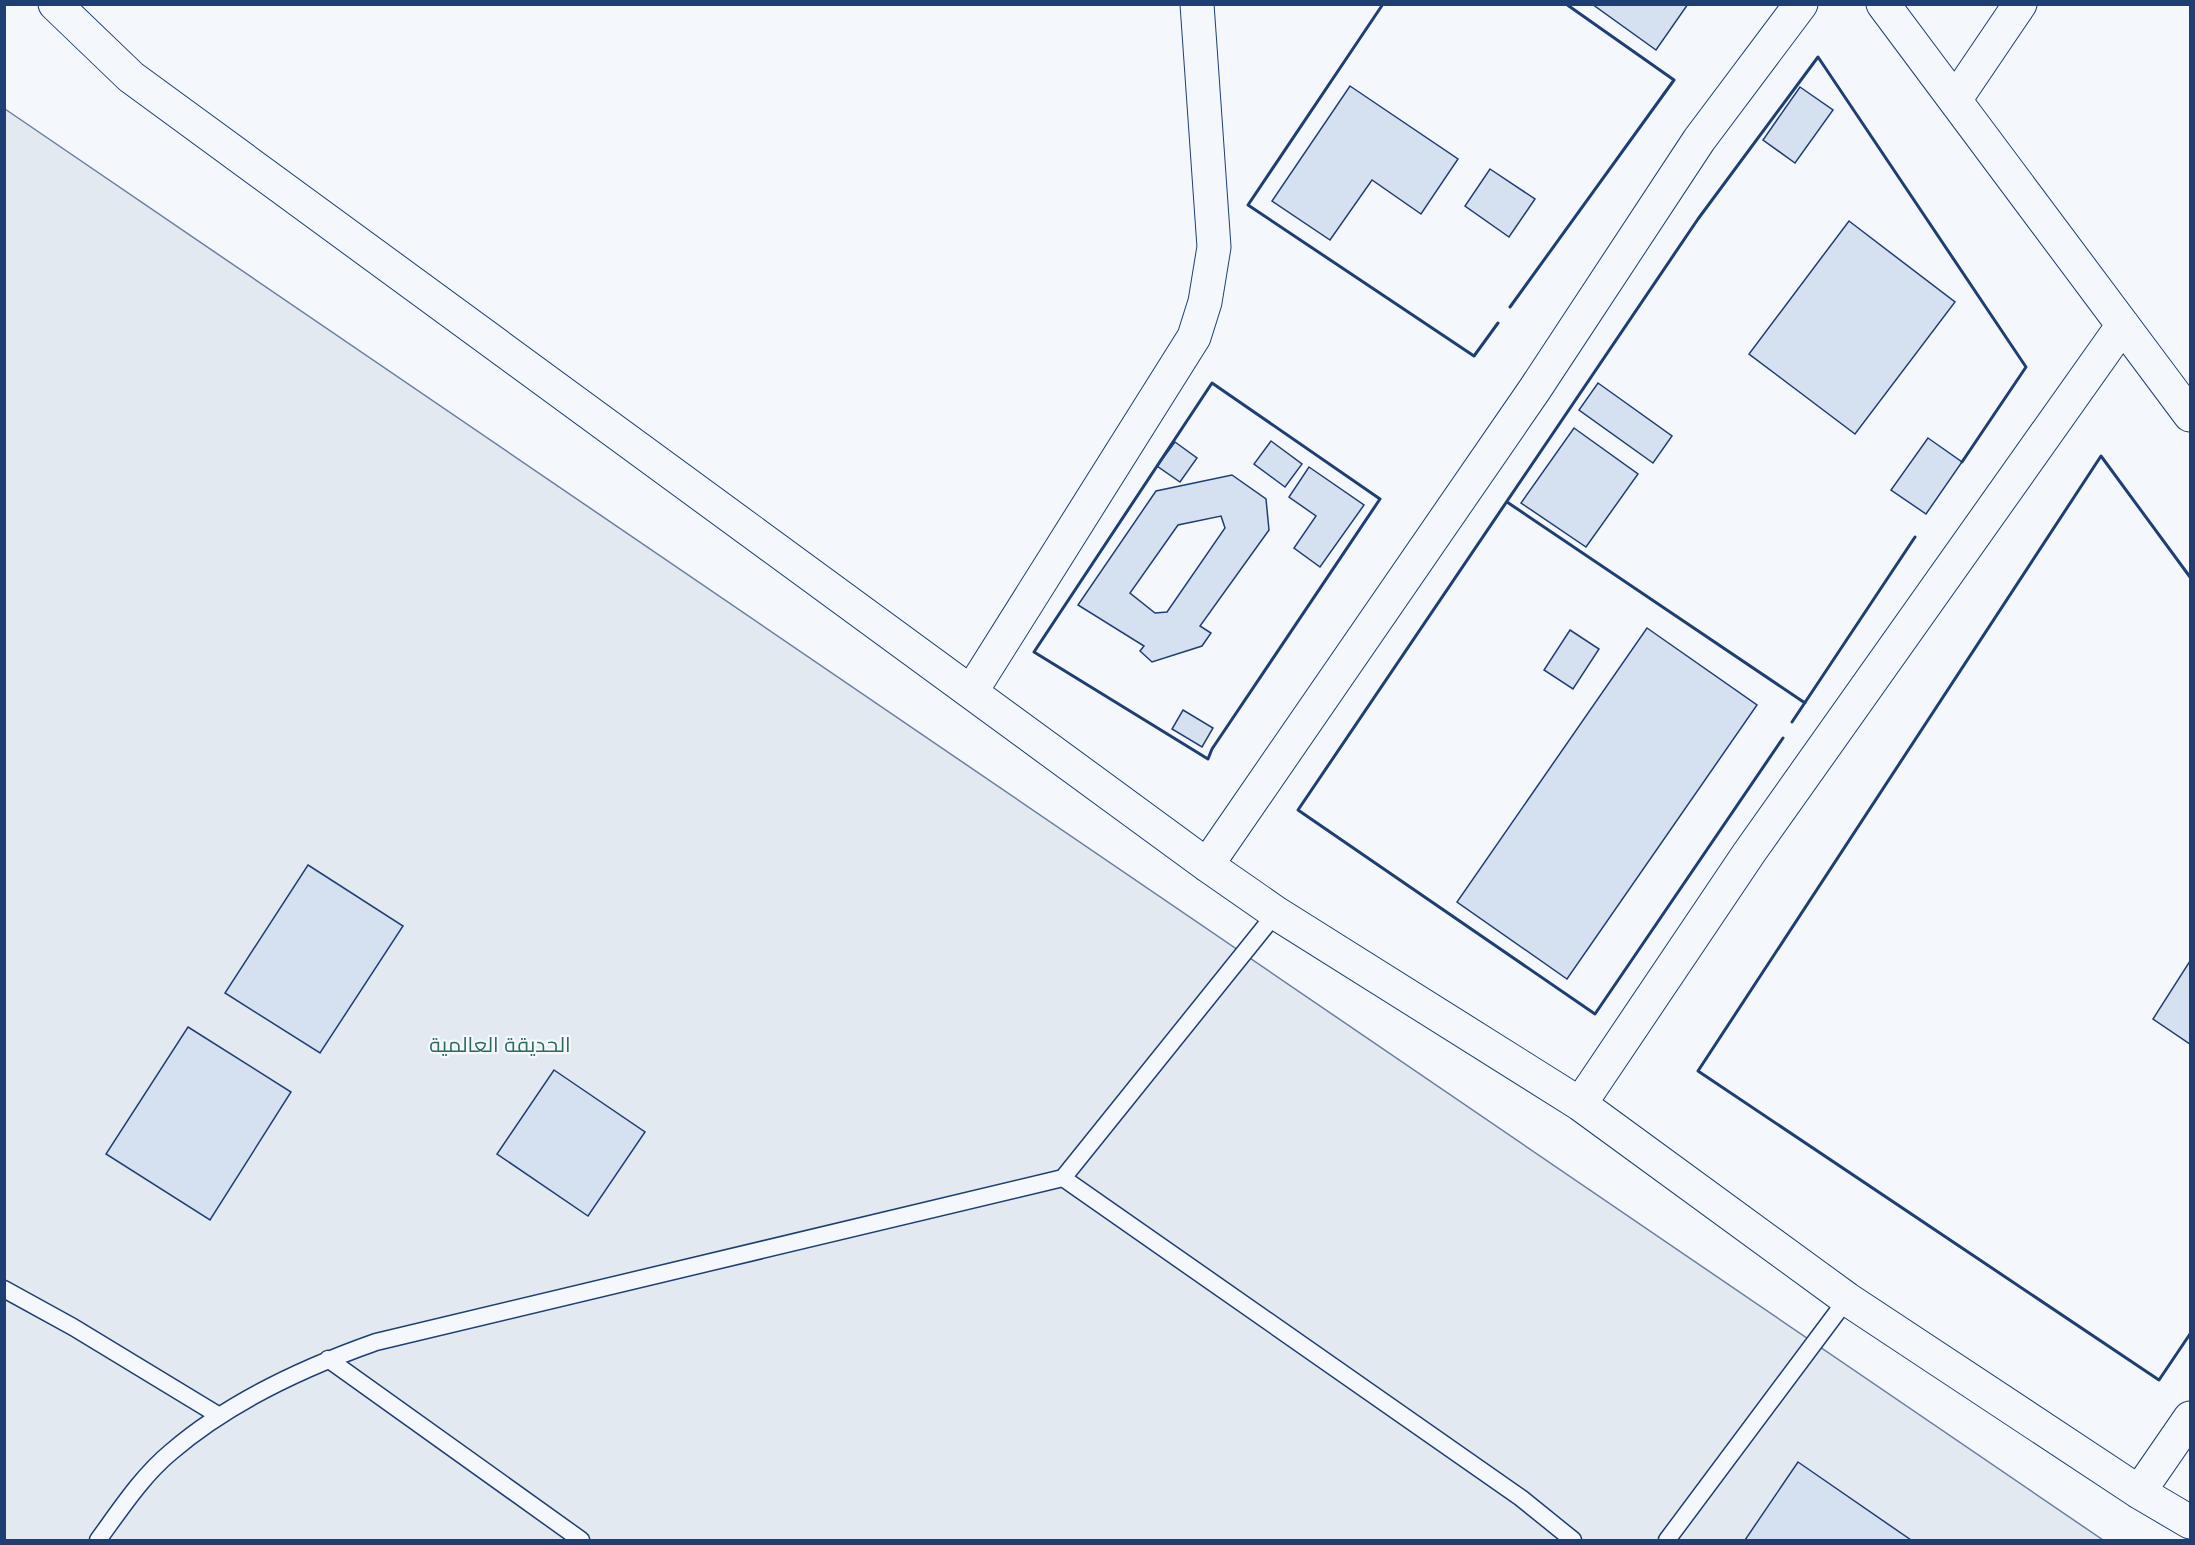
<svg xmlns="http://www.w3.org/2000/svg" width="2195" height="1545" font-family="'PT Sans',Cairo,sans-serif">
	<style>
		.green { fill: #e3e9f0; stroke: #687fa3; stroke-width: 1.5 }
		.building { fill: #d5e0f0; stroke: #1d3f73; stroke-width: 1.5; fill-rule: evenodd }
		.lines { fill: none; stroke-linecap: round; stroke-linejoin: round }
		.service-casing { stroke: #1d3f73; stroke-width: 19 }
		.minor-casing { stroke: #1d3f73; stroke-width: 35 }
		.service { stroke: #f4f7fb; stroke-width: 16 }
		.minor { stroke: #f4f7fb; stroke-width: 33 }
		.wall { stroke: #1d3f73; stroke-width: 3 }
		.labels { text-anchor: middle; stroke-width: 4.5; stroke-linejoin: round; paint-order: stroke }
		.park-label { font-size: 21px; fill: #2c6c60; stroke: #f4f7fb }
	</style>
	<rect width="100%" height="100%" fill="#f4f7fb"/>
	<!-- green -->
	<path class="green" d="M5 109 2103 1540H5Z"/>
	<!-- building -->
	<path class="building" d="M1592 4H1688L1656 50Z
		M1350 86 1458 159 1421 214 1372 180 1330 240 1272 201Z
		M1800 87 1833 110 1795 163 1763 140Z
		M1490 169 1535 199 1509 237 1465 206Z
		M1849 221 1955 302 1855 434 1749 354Z
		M1598 383 1672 436 1653 463 1579 410Z
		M1574 428 1638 474 1586 547 1521 503Z
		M1928 438 1962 462 1926 514 1891 490Z
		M1271 441 1302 464 1285 487 1254 464Z
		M1175 442 1197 458 1180 482 1157 466Z
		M1309 467 1364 505 1320 567 1294 548 1316 516 1289 497Z
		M1232 475 1266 499 1269 530 1200 626 1211 633 1202 646 1152 662 1140 651 1144 646 1078 605 1156 491ZM1221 516 1225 528 1167 612 1155 613 1130 593 1178 525Z
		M1647 628 1757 705 1567 979 1457 902Z
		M1570 630 1599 649 1573 689 1544 670Z
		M1183 710 1213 728 1202 747 1172 729Z
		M308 865 403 926 320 1053 225 993Z
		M2190 961V1044L2153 1019Z
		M188 1027 291 1092 210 1220 106 1154Z
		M554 1070 645 1132 588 1216 497 1154Z
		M1798 1462 1911 1540H1745Z"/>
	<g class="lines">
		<!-- service casing -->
		<g class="service-casing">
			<path id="service" d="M1063 1178 1276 913
				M4 1289 73 1327 218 1415
				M328 1359 581 1540
				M98 1540C120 1510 142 1476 171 1452 229 1402 305 1367 376 1342L1063 1178 1521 1498 1573 1540
				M1667 1540 1847 1299"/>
		</g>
		<!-- minor casing -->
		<g class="minor-casing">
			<path id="minor" d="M55 4 131 77 1207 865 1276 913 1580 1104 1847 1299 2139 1492 2190 1522
				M1883 4 2190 415
				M1955 100 2020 4
				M971 692 1194 337 1205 302 1214 247 1197 4
				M1207 865 1535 389 1699 140 1801 4
				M1580 1104 1749 853 2123 325
				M2139 1492 2190 1418"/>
		</g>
		<!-- service -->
		<use href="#service" class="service"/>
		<!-- minor -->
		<use href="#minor" class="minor"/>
		<!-- wall -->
		<path class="wall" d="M1383 4 1248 205 1474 356 1498 323
			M1510 307 1674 80 1566 4
			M1212 383 1380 499 1212 749 1208 759 1034 652Z
			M1507 502 1805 703
			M2190 577 2101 456 1698 1071 2159 1380 2190 1334
			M1792 722 1915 537
			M1783 738 1595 1014 1298 810 1698 219 1818 57 2026 367 1962 462"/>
	</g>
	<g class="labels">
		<!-- park labels -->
		<g class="park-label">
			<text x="500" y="1052">الحديقة العالمية</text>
		</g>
	</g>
	<!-- border -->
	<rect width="2195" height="1545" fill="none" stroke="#1d3f73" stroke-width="12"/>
</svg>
